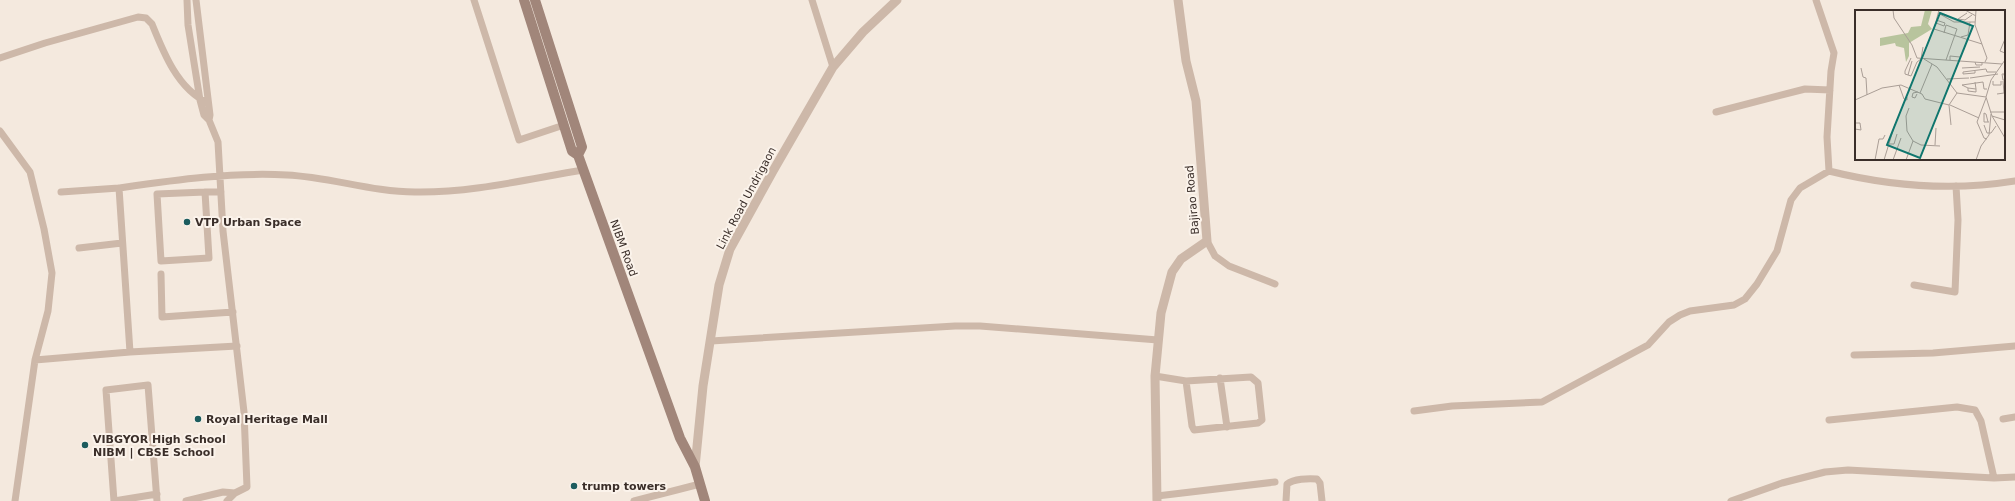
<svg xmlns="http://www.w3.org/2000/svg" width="2015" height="501" font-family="'DejaVu Sans',sans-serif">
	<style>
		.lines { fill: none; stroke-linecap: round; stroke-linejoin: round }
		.minor { stroke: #cdb8a9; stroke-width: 7 }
		.tertiary { stroke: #cdb8a9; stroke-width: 9 }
		.secondary { stroke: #a1867a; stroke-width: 10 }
		.poi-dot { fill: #1c5c5e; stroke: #fbf3eb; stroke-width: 1.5 }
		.labels { text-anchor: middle; stroke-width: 4; stroke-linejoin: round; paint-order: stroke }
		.street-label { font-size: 11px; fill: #3a2e29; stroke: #fbf3eb }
		.poi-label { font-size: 11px; font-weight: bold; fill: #3a2e29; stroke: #fbf3eb; text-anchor: start }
		.inset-road { fill: none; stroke: #aa9e96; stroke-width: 1 }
		.view { fill: #0f766e; fill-opacity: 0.15; stroke: #0f766e; stroke-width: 2 }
		.inset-edge { fill: none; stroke: #3a2e29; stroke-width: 2 }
	</style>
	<rect width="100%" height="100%" fill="#f4e9de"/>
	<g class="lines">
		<!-- minor -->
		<path class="minor" d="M187 0 188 25 200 100 204 115 209 120
			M474 0 519 140 564 125
			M812 0 833 67
			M0 58 45 43 138 17 146 18 152 24C164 54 178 89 208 103
			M1716 112 1805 89 1830 90
			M0 131 30 172 44 229 52 273 48 311 35 360 15 501
			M1829 171C1889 186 1953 191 2015 181
			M61 192 119 188
			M205 192 157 194 161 261 209 258 205 192H221
			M1207 241 1215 256 1229 266 1275 284
			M79 248 122 243
			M161 274 162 317 233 312
			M1914 285 1955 292 1958 220 1956 186
			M711 341 955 326H980L1158 340
			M237 346 130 352 119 188C175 180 230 172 287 175 330 177 372 192 415 192 471 193 528 179 583 170
			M1854 355 1933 353 2015 346
			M35 360 130 352
			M1155 376 1186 381 1192 426 1194 430 1258 423 1262 420 1258 383 1251 377 1186 381
			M1220 378 1227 427
			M1414 411 1452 406 1542 402 1648 345 1669 322 1680 315 1690 311 1734 305 1745 299 1757 284 1777 251 1791 200 1800 188 1829 171 1827 137 1831 71 1834 53 1816 0
			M2003 419 2015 417
			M1829 420 1957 407 1975 410 1981 421 1994 478
			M1157 496 1275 482
			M114 501 106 390 148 385 157 501
			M114 501 157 494
			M186 501 223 492 235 493 247 487 244 412 223 231 218 142 209 120 210 115 196 0
			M227 501 235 493
			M634 501 700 484
			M1286 501 1287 484C1294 479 1308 478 1317 479L1320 483 1322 501
			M1731 501 1782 483 1825 472 1848 470 1994 478 2015 477"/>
		<!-- tertiary -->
		<path class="tertiary" d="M695 467 703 386 719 285 730 249 773 171 833 67 863 32 897 0
			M1157 501 1155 376 1161 313 1172 272 1181 259 1207 241 1196 101 1186 61 1178 0"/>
		<!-- secondary -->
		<path class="secondary" d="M524 0 572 151 578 155
			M535 0 582 147 578 155 680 438 695 467 705 501"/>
	</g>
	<!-- markers -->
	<g class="poi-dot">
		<circle cx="187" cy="222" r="4"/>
		<circle cx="198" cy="419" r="4"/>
		<circle cx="85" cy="445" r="4"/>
		<circle cx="574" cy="486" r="4"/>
	</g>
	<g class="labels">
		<!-- street labels -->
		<g class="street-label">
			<text transform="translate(746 198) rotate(-62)" y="4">Link Road Undrigaon</text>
			<text transform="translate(1192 200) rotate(-95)" y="4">Bajirao Road</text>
			<text transform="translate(624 248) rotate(70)" y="4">NIBM Road</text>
		</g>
		<!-- poi labels -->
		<g class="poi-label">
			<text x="195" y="226">VTP Urban Space</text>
			<text x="206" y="423">Royal Heritage Mall</text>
			<text x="93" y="443">VIBGYOR High School<tspan x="93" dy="13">NIBM | CBSE School</tspan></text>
			<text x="582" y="490">trump towers</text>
		</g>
	</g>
	<!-- overview -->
	<g transform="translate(1855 10)">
		<rect width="150" height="150" fill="#f4e9de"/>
		<path d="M70 0H77L73 14 77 19 54 33V46L51 52 49 38 41 36 40 33 25 36V28L53 23 56 17 66 16Z" fill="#b8c49d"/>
		<path class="inset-road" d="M38 0 39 8 57 35 62 48 147 54M84 0 79 19 127 34M110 0 121 6M121 0 120 15 132 48 130 52M83 3 99 12H120M112 3 103 9 110 10 117 5M81 13 89 16 90 13 81 10M89 23 91 15 102 19 91 50M106 27 113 25 115 12M150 29 145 41 150 43M56 48 50 61V64L56 66 62 52 66 49M66 49 68 37M69 49 82 57 102 83 131 87M95 50V46L105 47M150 50 136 70 131 87 137 106 150 128M120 52 121 55H127V52M6 58 8 67 11 68 12 85M107 58 125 57M120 61V63L108 64V62L131 59 132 62H141M53 65 57 51M115 68 143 64M92 69 114 68M150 69 149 64H147L148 70H150M138 71V75H146V71M120 72 121 79V82L113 81V78L121 79M44 75 49 89 52 90V87M113 78 107 75 128 72 129 79H132M65 83 77 54M62 84 60 88 57 87 58 83 63 82M142 84 149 83 148 71M131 88 122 112 129 128 132 129M0 90 27 78 46 75 67 84 70 89 94 95M95 95 124 108M54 98 51 106 52 121 58 131 66 135 85 136M135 102H150M137 106 150 110M133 112 131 104 129 103V112H134M0 113H5L6 120 0 119M96 115 94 95 102 83M129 115 132 123H136L141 116M34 134H39L42 124M80 135 81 118M20 150 24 129H28L30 125M29 150 40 114M38 150 46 128M51 150 58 131M121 150 126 136 134 125 136 104"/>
		<path class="view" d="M85 3 118 16 65 148 32 135Z"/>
		<rect width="150" height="150" class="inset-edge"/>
	</g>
</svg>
